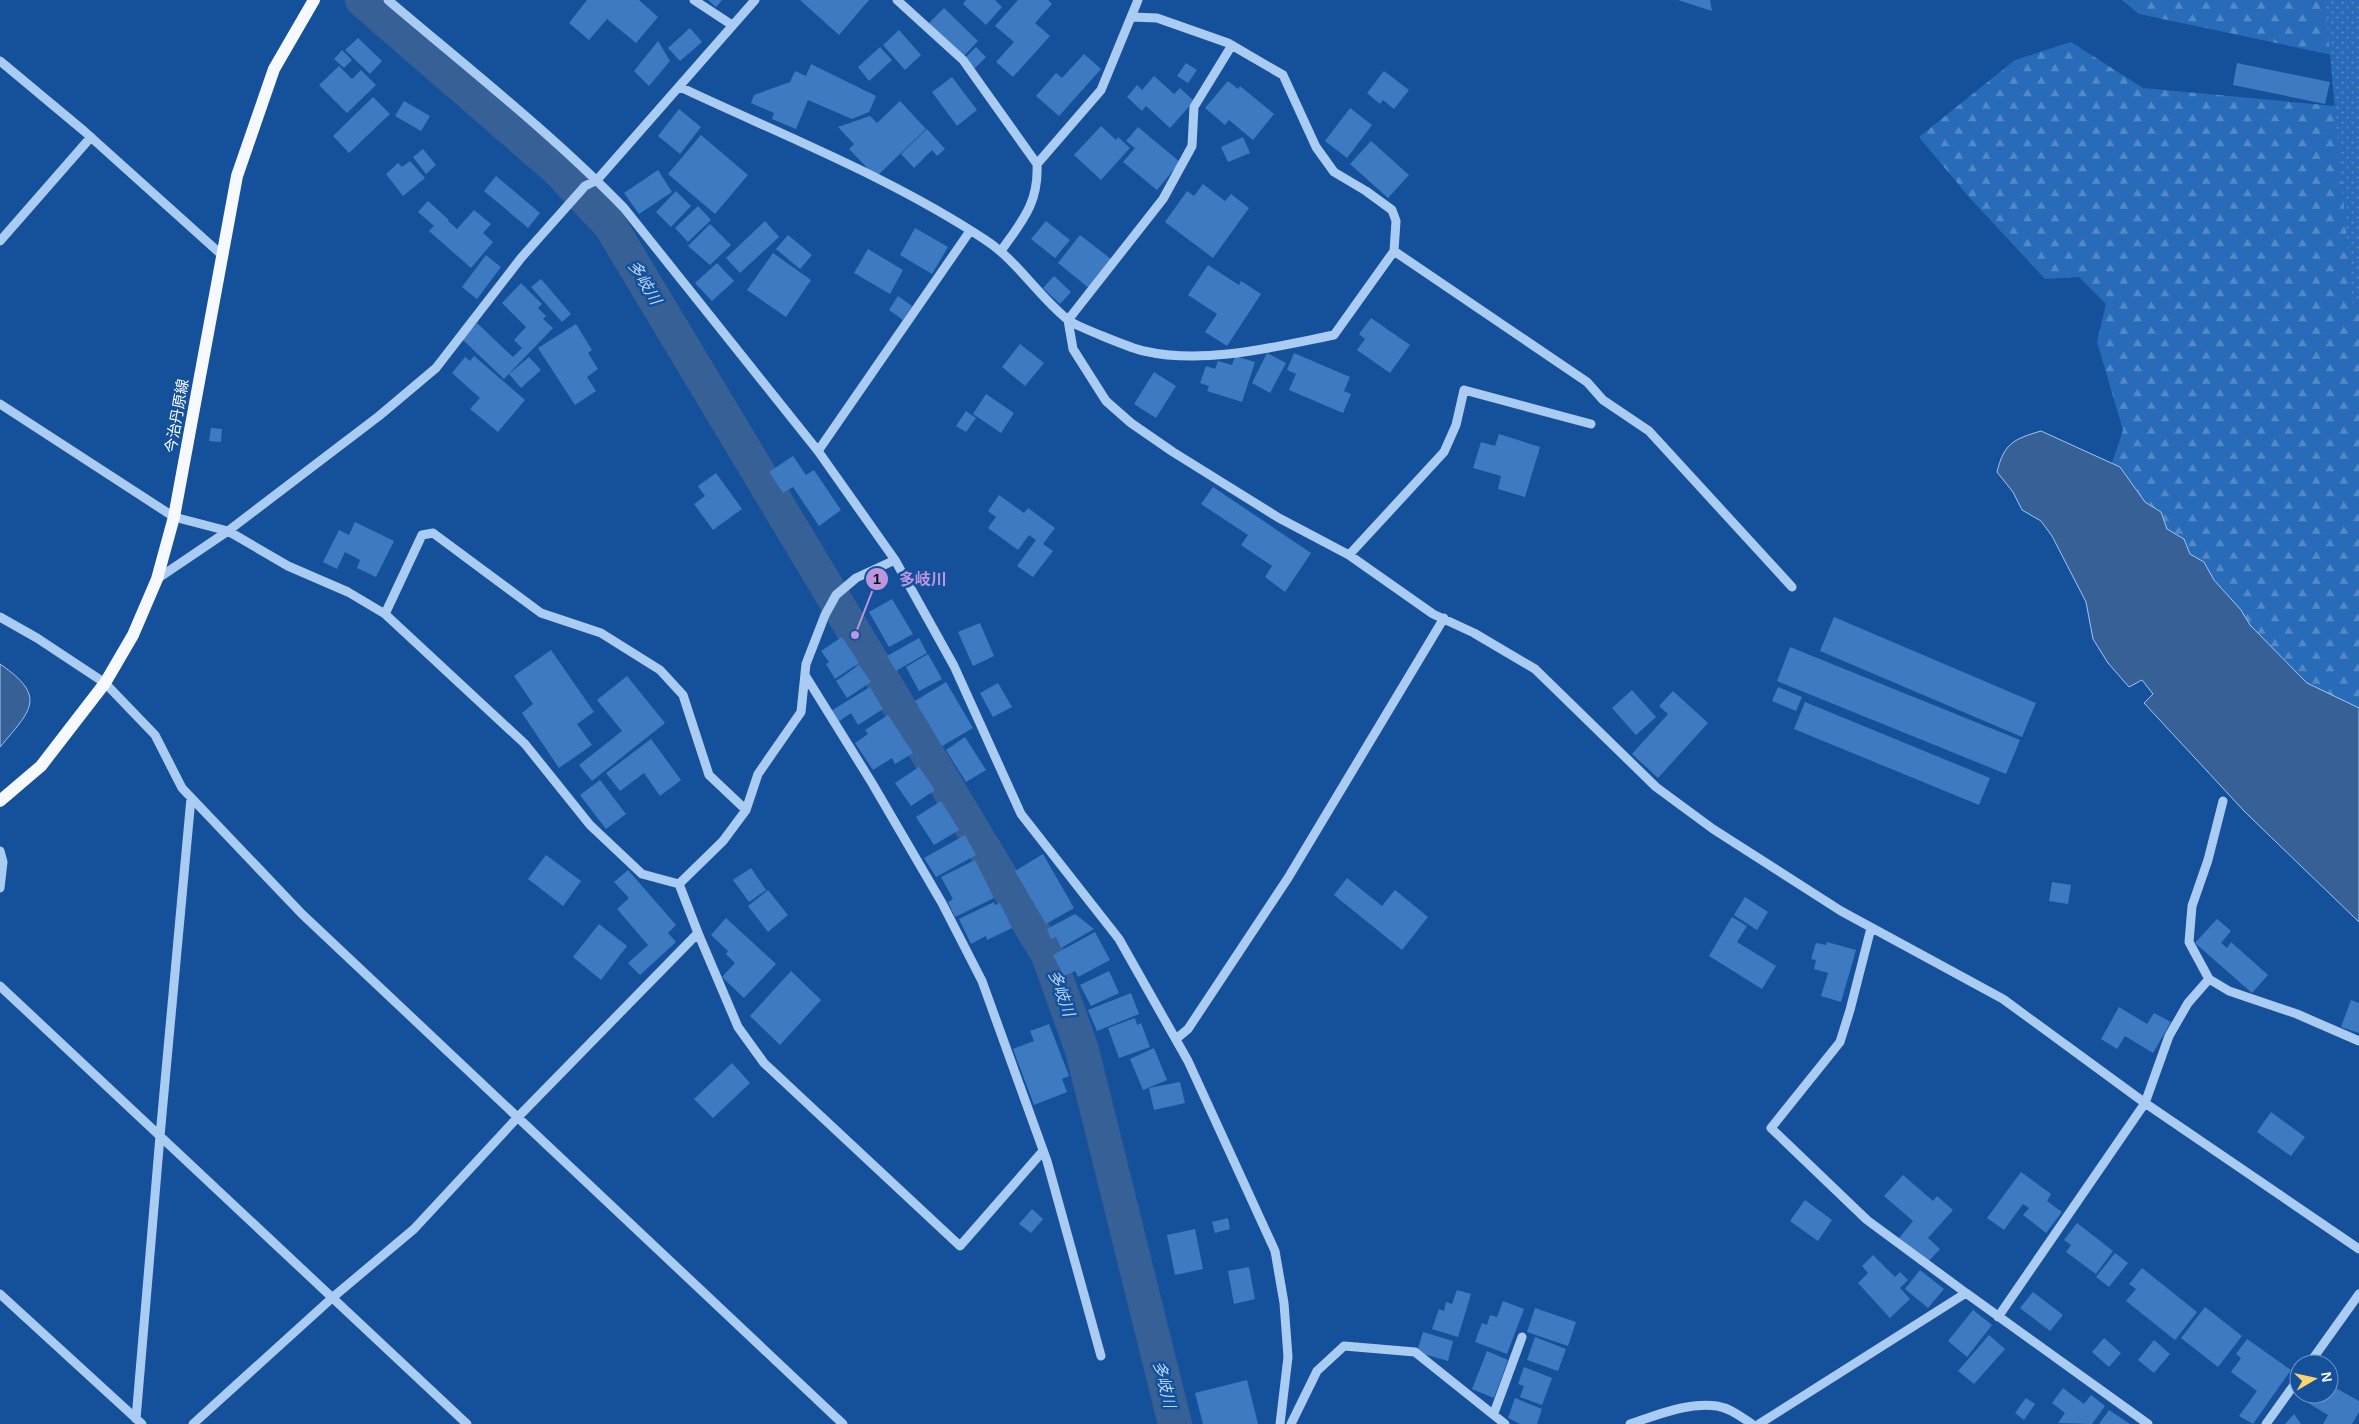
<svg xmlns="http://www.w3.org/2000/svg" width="2359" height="1424" font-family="Arial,'Noto Sans JP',sans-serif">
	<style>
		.forest { fill: url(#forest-firs) }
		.park { fill: url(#park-dots) }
		.water { fill: #376196; stroke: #9cc7f5 }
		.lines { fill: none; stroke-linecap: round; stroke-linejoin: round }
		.river { stroke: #376196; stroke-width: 34 }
		.building { fill: #3e7ac1 }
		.minor { stroke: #aaccf3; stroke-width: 9 }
		.major { stroke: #f6f9ff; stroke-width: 12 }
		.labels { text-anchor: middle; stroke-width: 5; stroke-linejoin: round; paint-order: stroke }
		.street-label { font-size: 15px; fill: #fff; stroke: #15519a }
		.water-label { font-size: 16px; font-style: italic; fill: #b7d6f9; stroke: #15519a }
		.leader { fill: none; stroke: #bd96df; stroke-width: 2 }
		.callout-dot { fill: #bd96df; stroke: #15519a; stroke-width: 2 }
		.mark-label { font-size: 15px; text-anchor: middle; font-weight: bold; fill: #111 }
		.callout-label { font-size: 16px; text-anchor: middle; font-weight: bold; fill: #bd96df; stroke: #15519a; stroke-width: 5; stroke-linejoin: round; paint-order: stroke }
	</style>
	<defs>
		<pattern id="forest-firs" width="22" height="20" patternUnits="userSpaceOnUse" patternTransform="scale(1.25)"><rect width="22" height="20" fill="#286bb8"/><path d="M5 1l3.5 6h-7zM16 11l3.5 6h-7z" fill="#5389c6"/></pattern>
		<pattern id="park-dots" width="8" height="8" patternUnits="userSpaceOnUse" patternTransform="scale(1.25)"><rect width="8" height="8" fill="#286bb8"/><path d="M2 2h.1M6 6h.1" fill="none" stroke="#5389c6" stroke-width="1.8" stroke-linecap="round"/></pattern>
	</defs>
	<rect width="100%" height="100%" fill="#15519a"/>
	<!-- forest -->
	<path class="forest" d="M2122 0H2359V746L2104 487 2123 430 2097 342 2106 304 2079 277 2045 279 1969 197 1919 137 2015 60 2071 42 2143 88 2335 106 2342 57 2139 14Z"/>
	<!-- park -->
	<path class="park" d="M2325 0H2359V307L2353 306Z"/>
	<!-- water -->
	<path class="water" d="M2041 431 2120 467 2145 502 2161 512 2167 529 2184 539 2190 554 2204 562 2214 580 2241 610 2250 625 2307 683 2359 708V922L2245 812 2144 703 2153 694 2142 680 2129 687 2108 663 2093 639 2086 602 2052 536 2041 521 2022 510 2013 492 1997 472C2004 443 2014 439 2041 431Z
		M0 664C48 697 31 710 0 747Z"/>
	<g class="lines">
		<!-- river -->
		<path class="river" d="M362 0 558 170 610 225 1048 955 1082 1050 1175 1424"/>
	</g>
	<!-- building -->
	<path class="building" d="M587 0H639L658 17 636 43 607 19 589 40 569 23Z
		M708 0H722L716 7Z
		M800 0H869L839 35Z
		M966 0H995L1002 7 986 25 963 4Z
		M1018 0H1048L1052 4 1035 23 1050 36 1013 77 996 62 1014 42 995 26Z
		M1678 0H1710L1712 11Z
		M944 8 978 41 963 57 928 24Z
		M690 28 702 42 680 61 668 48Z
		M899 30 921 55 905 70 883 45Z
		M358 38 382 61 370 74 345 50Z
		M658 41 670 61 649 86 634 71Z
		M880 47 892 60 869 81 858 67Z
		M976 47 986 57 974 69 964 59Z
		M342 50 352 60 344 68 334 59Z
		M1084 54 1101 69 1059 116 1036 96 1056 73 1062 78Z
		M1186 63 1197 70 1188 83 1177 76Z
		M2237 63 2330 82 2325 104 2233 85Z
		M811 64 876 96 869 112 852 119 808 100 796 129 772 119 774 113 751 103 754 95 790 82 795 71 806 76Z
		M339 66 352 79 361 70 376 85 347 113 319 85Z
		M1384 71 1409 90 1394 109 1383 100 1380 104 1367 93Z
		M1154 76 1174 94 1180 88 1194 101 1170 128 1146 106 1142 111 1127 97 1137 85 1142 90Z
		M952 77 977 110 957 126 932 92Z
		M1228 81 1238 89 1240 86 1274 114 1253 140 1229 120 1225 125 1205 108Z
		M373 97 390 114 349 153 333 136Z
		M404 101 430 116 421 131 395 116Z
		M900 101 926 129 876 177 849 149 854 144 838 127 870 116 877 123Z
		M1350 108 1372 125 1347 158 1325 141Z
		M679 109 701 127 680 154 658 136Z
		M1101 126 1116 140 1118 137 1130 148 1101 180 1074 155Z
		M1138 127 1180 162 1157 190 1123 162 1135 148 1126 141Z
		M927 129 945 149 937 156 932 150 914 168 901 154Z
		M701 135 748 175 715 214 668 174Z
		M1243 137 1250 153 1228 162 1221 147Z
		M1371 141 1409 175 1388 198 1350 164Z
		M423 149 436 165 426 174 413 157Z
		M410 161 425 178 403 196 386 174 398 163 402 167Z
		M658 170 672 192 639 214 624 193Z
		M496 176 540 213 528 228 484 191Z
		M1203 184 1225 201 1231 194 1249 208 1213 258 1165 222 1187 191 1194 196Z
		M676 191 691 206 671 227 656 212Z
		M428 201 449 220 448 221 457 229 474 210 491 224 483 233 493 242 471 268 429 231 434 226 418 212Z
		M698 206 711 220 688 242 675 228Z
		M765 221 779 237 740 273 726 258Z
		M1046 221 1070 240 1055 258 1031 239Z
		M710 224 731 245 710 265 688 246Z
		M915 228 948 247 932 274 900 255Z
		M788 235 812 255 800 269 776 249Z
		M1080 235 1111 259 1089 288 1058 263Z
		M868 249 903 270 890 294 854 273Z
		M773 253 811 280 786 317 747 290Z
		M486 255 501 267 477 299 462 287Z
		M717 263 734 281 712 301 695 283Z
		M1208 265 1239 285 1241 281 1261 294 1227 346 1205 332 1217 314 1188 295Z
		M1054 276 1071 292 1060 304 1043 288Z
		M541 279 571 314 562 322 531 287Z
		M521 283 542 304 538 308 546 316 543 319 553 328 504 379 462 339 477 323 513 357 522 348 514 340 526 327 502 303Z
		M898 296 912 306 903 320 889 310Z
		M1371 318 1410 345 1390 373 1357 350 1365 339 1359 334Z
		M576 324 592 350 588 353 598 369 587 377 596 391 575 405 538 348Z
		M1020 344 1044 363 1025 386 1002 367Z
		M1267 353 1286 363 1270 393 1252 383Z
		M1294 353 1350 377 1344 391 1351 394 1343 413 1289 390 1296 374 1287 370Z
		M474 356 525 400 498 432 470 409 480 398 452 373 465 357 470 361Z
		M1235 356 1255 362 1242 402 1207 391 1209 386 1200 383 1206 366 1215 369 1218 361 1232 365Z
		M529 357 541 370 521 388 509 374Z
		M1154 372 1176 386 1156 418 1134 404Z
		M986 394 1014 413 1001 433 973 414Z
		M966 411 976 418 966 432 956 426Z
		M211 428 222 429 221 442 209 441Z
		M1499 434 1540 447 1525 497 1498 489 1501 476 1473 468 1481 442 1495 446Z
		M793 456 806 475 814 470 841 510 819 526 793 487 783 493 769 472Z
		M716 473 742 509 713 530 694 504 705 496 698 486Z
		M1213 487 1311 553 1285 592 1265 577 1272 566 1241 545 1248 535 1201 504Z
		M999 495 1024 513 1028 508 1055 528 1043 544 1053 551 1033 577 1017 566 1036 540 1029 535 1018 550 988 528 996 517 988 511Z
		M355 522 394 541 376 577 357 568 360 560 345 552 337 569 323 562 339 530 349 535Z
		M892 599 913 634 889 647 869 612Z
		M1834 617 2036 703 2022 737 1820 651Z
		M980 623 994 656 973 666 958 632Z
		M842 637 859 663 835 679 826 664 829 662 821 651Z
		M919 638 927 653 896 671 887 656Z
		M1790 647 2020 740 2006 774 1777 681Z
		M551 650 594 712 577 724 592 745 559 768 522 713 533 704 514 676Z
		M928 654 942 679 919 691 906 667Z
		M859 665 871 682 847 698 836 681Z
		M627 676 665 723 592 781 579 765 622 731 597 700Z
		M946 682 973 728 942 746 915 701Z
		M998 683 1012 707 993 717 980 693Z
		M870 687 883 709 858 725 851 713 838 722 831 711Z
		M1778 687 1802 697 1796 711 1772 701Z
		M1632 690 1656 717 1636 735 1612 708Z
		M1673 691 1708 723 1658 778 1632 754 1668 714 1659 706Z
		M1805 702 1990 778 1979 805 1794 729Z
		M888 715 913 753 895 764 892 758 873 770 855 743 868 734 865 730Z
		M965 737 986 770 966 782 946 750Z
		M651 739 681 780 660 796 644 773 620 791 606 773Z
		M919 767 935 790 911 806 895 783Z
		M600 780 626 814 606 829 580 795Z
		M941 801 959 830 934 845 916 817Z
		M965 835 976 855 936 877 924 858Z
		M1043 854 1074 908 1046 924 1015 871Z
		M546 855 581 881 563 906 528 879Z
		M975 860 994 898 955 917 948 902 953 899 941 877Z
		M751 868 766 890 749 902 733 880Z
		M628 870 676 925 668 933 676 942 640 975 628 963 648 945 617 909 629 898 614 882Z
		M1347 878 1382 906 1395 890 1428 917 1402 950 1334 895Z
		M2052 882 2071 885 2068 904 2049 901Z
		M768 890 788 915 768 932 748 906Z
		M1745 897 1768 912 1757 930 1734 915Z
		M994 902 995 905 1000 903 1012 928 987 940 986 936 971 944 959 919Z
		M1075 914 1094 929 1061 948 1056 937 1051 939 1047 929Z
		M1732 917 1747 926 1737 942 1776 966 1762 989 1709 956Z
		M726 918 776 964 744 998 722 977 735 963 726 954 728 951 711 935Z
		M2217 919 2231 931 2221 943 2227 948 2231 942 2268 975 2252 993 2195 943Z
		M599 924 627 946 601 980 573 957Z
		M1095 932 1110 960 1078 977 1075 971 1064 976 1053 955Z
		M1827 942 1856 950 1841 1002 1821 996 1828 973 1814 969 1816 960 1811 959 1816 943 1826 945Z
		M791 971 821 1000 780 1045 750 1016Z
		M1109 971 1119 993 1091 1006 1080 985Z
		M1131 993 1139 1014 1097 1031 1088 1010Z
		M2351 1000 2359 1003V1033L2341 1027Z
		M2119 1007 2147 1024 2154 1013 2171 1022 2153 1053 2125 1036 2117 1049 2101 1039Z
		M1135 1018 1137 1025 1141 1023 1150 1047 1119 1058 1108 1028Z
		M1049 1024 1069 1076 1062 1079 1067 1092 1034 1105 1013 1049 1034 1041 1030 1031Z
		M1154 1048 1167 1080 1143 1090 1130 1059Z
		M732 1063 750 1083 713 1118 694 1099Z
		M1180 1082 1185 1103 1154 1110 1149 1088Z
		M2271 1112 2305 1137 2291 1156 2257 1132Z
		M2021 1172 2051 1194 2047 1201 2062 1212 2046 1233 2023 1215 2029 1208 2023 1204 2004 1230 1987 1218Z
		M1903 1175 1933 1201 1937 1196 1953 1210 1928 1238 1940 1249 1928 1262 1899 1238 1913 1221 1884 1196Z
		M1805 1200 1832 1220 1818 1241 1790 1221Z
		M1032 1209 1043 1219 1031 1233 1019 1224Z
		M1228 1218 1230 1229 1215 1233 1212 1222Z
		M2077 1223 2113 1251 2096 1274 2066 1252 2071 1245 2064 1240Z
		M1195 1229 1203 1269 1175 1275 1167 1235Z
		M2115 1253 2128 1263 2109 1287 2096 1277Z
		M1873 1255 1895 1277 1900 1272 1908 1280 1900 1288 1910 1299 1890 1318 1858 1283 1868 1273 1862 1266Z
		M1249 1267 1255 1299 1234 1304 1228 1271Z
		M2142 1268 2197 1312 2175 1340 2126 1301 2136 1289 2129 1284Z
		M1920 1270 1944 1289 1928 1308 1905 1289Z
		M1457 1290 1471 1294 1458 1337 1432 1329 1439 1309 1444 1311 1446 1302 1452 1304Z
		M2033 1292 2063 1315 2050 1331 2020 1308Z
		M1503 1301 1524 1309 1507 1354 1475 1342 1482 1323 1487 1325 1490 1315 1497 1317Z
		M2205 1307 2242 1336 2218 1367 2181 1338Z
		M1535 1308 1576 1322 1568 1346 1527 1332Z
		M1973 1310 1992 1325 1967 1357 1948 1341Z
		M1423 1332 1453 1341 1448 1361 1417 1352Z
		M1989 1335 2005 1349 1974 1384 1958 1371Z
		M1535 1337 1566 1349 1558 1371 1527 1360Z
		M2104 1338 2121 1353 2109 1367 2092 1352Z
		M2247 1339 2291 1370 2253 1424 2239 1416 2257 1391 2231 1372 2241 1358 2236 1354Z
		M2154 1340 2170 1354 2154 1373 2138 1360Z
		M1487 1351 1508 1360 1494 1398 1472 1389Z
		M1524 1367 1552 1378 1542 1405 1520 1397 1524 1386 1518 1384Z
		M1247 1380 1258 1424H1203L1195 1393Z
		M2329 1384 2359 1401V1412L2352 1424H2323L2328 1415 2303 1400 2306 1394H2329Z
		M2063 1388 2084 1404 2091 1395 2105 1406 2092 1424 2058 1423 2065 1413 2052 1403Z
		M1515 1398 1542 1409 1537 1424H1520L1508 1418Z
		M2026 1398 2035 1404 2024 1420 2015 1413Z
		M2109 1410 2130 1424H2099Z
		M2294 1414 2301 1424H2285Z"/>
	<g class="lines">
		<!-- minor -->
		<path class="minor" d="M388 0C468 68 551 133 624 208L818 451 895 560 954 666 1021 814 1119 939 1188 1061 1275 1251 1284 1303 1288 1357 1280 1424
			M694 0 732 25
			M897 0 963 60 1037 164C1039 203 1022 221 1001 251
			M1132 17 1157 18 1228 43 1283 75 1316 147 1334 172 1366 191 1392 210 1396 221 1394 251
			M1232 45 1194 107 1192 146 1163 199 1068 320 1073 349 1106 401 1131 423 1173 452 1279 518 1349 555 1433 614 1474 633 1535 669 1656 787 1713 829 1841 911 2003 999 2145 1103 2359 1249
			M0 61 84 131 223 256
			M680 87C782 135 890 177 984 239 1017 260 1037 295 1068 320 1076 326 1133 349 1144 351 1204 365 1274 347 1334 335L1394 251 1587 382 1603 400 1649 431 1792 587
			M1037 164 1101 90 1138 0
			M0 241 91 137
			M0 404 174 517 228 531 288 566 348 592 385 614 525 744 590 825 642 874 679 884
			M818 451 970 231
			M1349 555 1444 452 1456 425 1464 390 1591 424
			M157 579 228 531 379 416 436 368 521 258 585 186 597 180 755 0
			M385 614 422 535 433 533 541 613 601 633 660 670 683 695 709 775 746 810
			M0 617 37 638 105 683 155 735 182 788 302 914 843 1424
			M805 675 872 783 942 903 982 981 1047 1161 1101 1356
			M2223 801 2208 860 2192 906 2189 942 2209 979 2229 991 2297 1014 2359 1041
			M0 851 3 862 0 888
			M679 884 723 841 746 810 758 774 801 712 806 664 825 615 836 595 856 578 895 560
			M1871 928 1850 1010 1840 1042 1771 1128 1867 1220 1966 1293
			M698 933 738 1027 764 1063 960 1246 1043 1151
			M0 986 467 1424
			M1176 1039 1188 1029 1288 878 1444 618
			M0 1294 142 1424
			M1998 1317 2145 1103 2169 1036 2188 1003 2209 979
			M2309 1364 2359 1294
			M1494 1413 1522 1337
			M136 1419 160 1136 191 798
			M193 1424 332 1298 414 1229 517 1118 698 933 679 884
			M1291 1424 1317 1371 1344 1346 1415 1352 1505 1424
			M1630 1424C1658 1415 1687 1402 1717 1406 1730 1408 1741 1417 1752 1424
			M1759 1424 1966 1293 2148 1424
			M2266 1424 2299 1378"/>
		<!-- major -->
		<path class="major" d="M0 801 41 766 105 683 133 635 157 579 174 517 237 176 274 69 314 0"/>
	</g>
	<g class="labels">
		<!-- street labels -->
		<g class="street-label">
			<text transform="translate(177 416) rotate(-80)" y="5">今治丹原線</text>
		</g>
		<!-- water labels -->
		<g class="water-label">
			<text transform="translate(645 282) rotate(59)" y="6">多岐川</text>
			<text transform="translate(1062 993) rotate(70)" y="6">多岐川</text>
			<text transform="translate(1165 1384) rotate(76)" y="6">多岐川</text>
		</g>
	</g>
	<!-- callouts -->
	<path class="leader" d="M855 635L877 579"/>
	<g class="callout-dot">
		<circle cx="855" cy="635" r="5"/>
		<circle cx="877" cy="579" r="12"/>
	</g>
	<g class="mark-label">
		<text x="877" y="584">1</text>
	</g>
	<g class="callout-label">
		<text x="923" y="585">多岐川</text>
	</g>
	<!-- north arrow -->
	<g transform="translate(2314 1379) rotate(81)"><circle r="24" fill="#15519a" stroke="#7397c2"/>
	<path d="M0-4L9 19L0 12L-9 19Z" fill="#ffd36c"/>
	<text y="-8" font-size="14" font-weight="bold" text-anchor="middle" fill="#ffffff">N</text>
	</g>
</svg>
